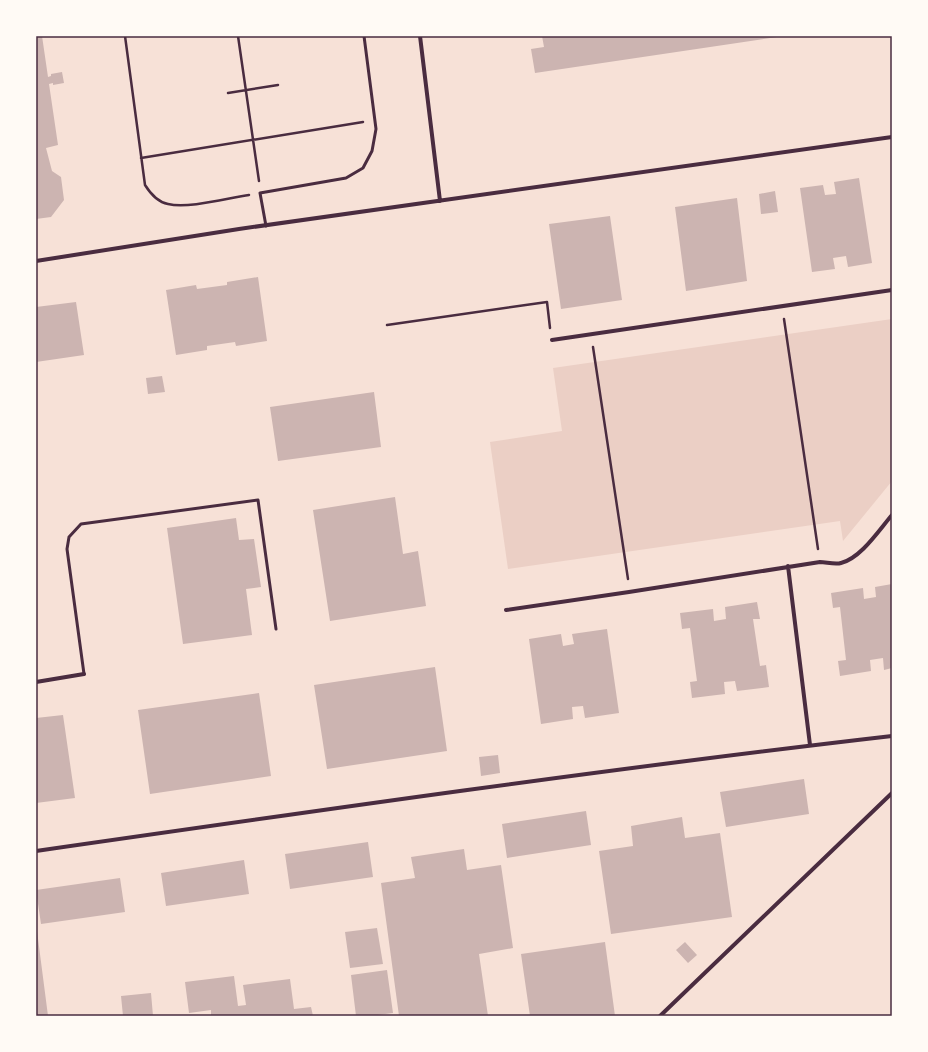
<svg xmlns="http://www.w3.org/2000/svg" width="928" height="1052" font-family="'DejaVu Sans',sans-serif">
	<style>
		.green { fill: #ebcfc5 }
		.building { fill: #ccb4b1 }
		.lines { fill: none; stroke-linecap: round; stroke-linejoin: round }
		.path { stroke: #4a2c40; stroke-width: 2.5 }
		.service { stroke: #4a2c40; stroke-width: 3 }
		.minor { stroke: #4a2c40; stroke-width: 4 }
		.neatline { fill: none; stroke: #4a2c40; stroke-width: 1.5 }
	</style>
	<rect width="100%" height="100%" fill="#f7e1d7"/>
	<!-- green -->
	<path class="green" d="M892 319V481L843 541 840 521 508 569 490 442 562 431 553 368Z"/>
	<!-- building -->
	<path class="building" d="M36 36H42L48 77 51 76V74L62 72 64 83 53 85V83L49 84 58 145 46 148 52 171 61 177 64 200 51 217 36 219Z
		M542 36H777V37L535 73 531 49 544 47Z
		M859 178 872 263 848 267 846 256 833 258 835 269 812 272 800 188 823 185 825 195 836 194 834 182Z
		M775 191 778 212 761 214 759 194Z
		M737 198 747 281 686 291 675 207Z
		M610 216 622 300 561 309 549 224Z
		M258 277 267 341 236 346 235 342 207 346V350L176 355 166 290 196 285 197 289 227 285V282Z
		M76 302 84 355 36 362V307Z
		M162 376 165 392 148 394 146 378Z
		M374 392 381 447 278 461 270 407Z
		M395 497 403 554 418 551 426 606 330 621 313 510Z
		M236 518 239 540 254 539 261 587 246 589 252 635 183 644 167 528Z
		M892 584V668L884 670 883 658 870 660 871 671 840 676 838 661 846 660 840 607 833 608 831 593 863 588 864 599 876 597 875 587Z
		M757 602 760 619H753L760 666 766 665 769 687 737 691 735 681 724 682 725 694 692 698 690 682 697 681 690 628 682 629 680 613 713 609 714 621 726 619 725 607Z
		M607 629 619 713 585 718 583 706 572 707 573 719 541 724 529 639 561 634 563 646 574 644 572 634Z
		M435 667 447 751 327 769 314 685Z
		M259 693 271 776 150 794 138 710Z
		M63 715 75 798 36 803V718Z
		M498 755 500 773 481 776 479 757Z
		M804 779 809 814 726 827 720 792Z
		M586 811 591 845 507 858 502 824Z
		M682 817 685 838 720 833 732 917 611 934 599 851 633 846 631 826Z
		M368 842 373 877 290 889 285 854Z
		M464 849 467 870 501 865 513 948 479 954 488 1016H399L381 883 415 878 411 857Z
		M244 860 249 894 166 906 161 873Z
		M120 878 125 912 41 924 36 890Z
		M377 928 383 964 350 968 345 932Z
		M36 931H37L48 1016H36Z
		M605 942 615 1016H530L521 954Z
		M685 942 697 955 688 963 676 950Z
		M387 970 393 1013 370 1016H356L351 975Z
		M234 976 238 1006 246 1005 243 985 290 979 294 1009 311 1007 313 1016H211V1010L189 1013 185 982Z
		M151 993 153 1016H123L121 996Z"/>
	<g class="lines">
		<!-- path -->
		<path class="path" d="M125 36 145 185C150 193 157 202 168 204 188 209 228 198 249 195
			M238 36 259 181
			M228 93 278 85
			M141 158 363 122
			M784 319 818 549
			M387 325 547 302 550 328
			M593 347 628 579"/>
		<!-- service -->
		<path class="service" d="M266 226 260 193 346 178 363 168 372 151 376 129 364 36
			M84 674 67 549 69 537 81 524 258 500 276 629"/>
		<!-- minor -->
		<path class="minor" d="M420 36 440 201
			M36 261 239 229 892 137
			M552 340 892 290
			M788 566 810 745
			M506 610 629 592 820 562C826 562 835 565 841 563 861 558 879 530 892 515
			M36 682 84 674
			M36 851C321 810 606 769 892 736
			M660 1016 892 793"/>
	</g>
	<!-- border -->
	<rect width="928" height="1052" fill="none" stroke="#fffaf5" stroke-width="74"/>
	<rect x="37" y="37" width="854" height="978" class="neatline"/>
</svg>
